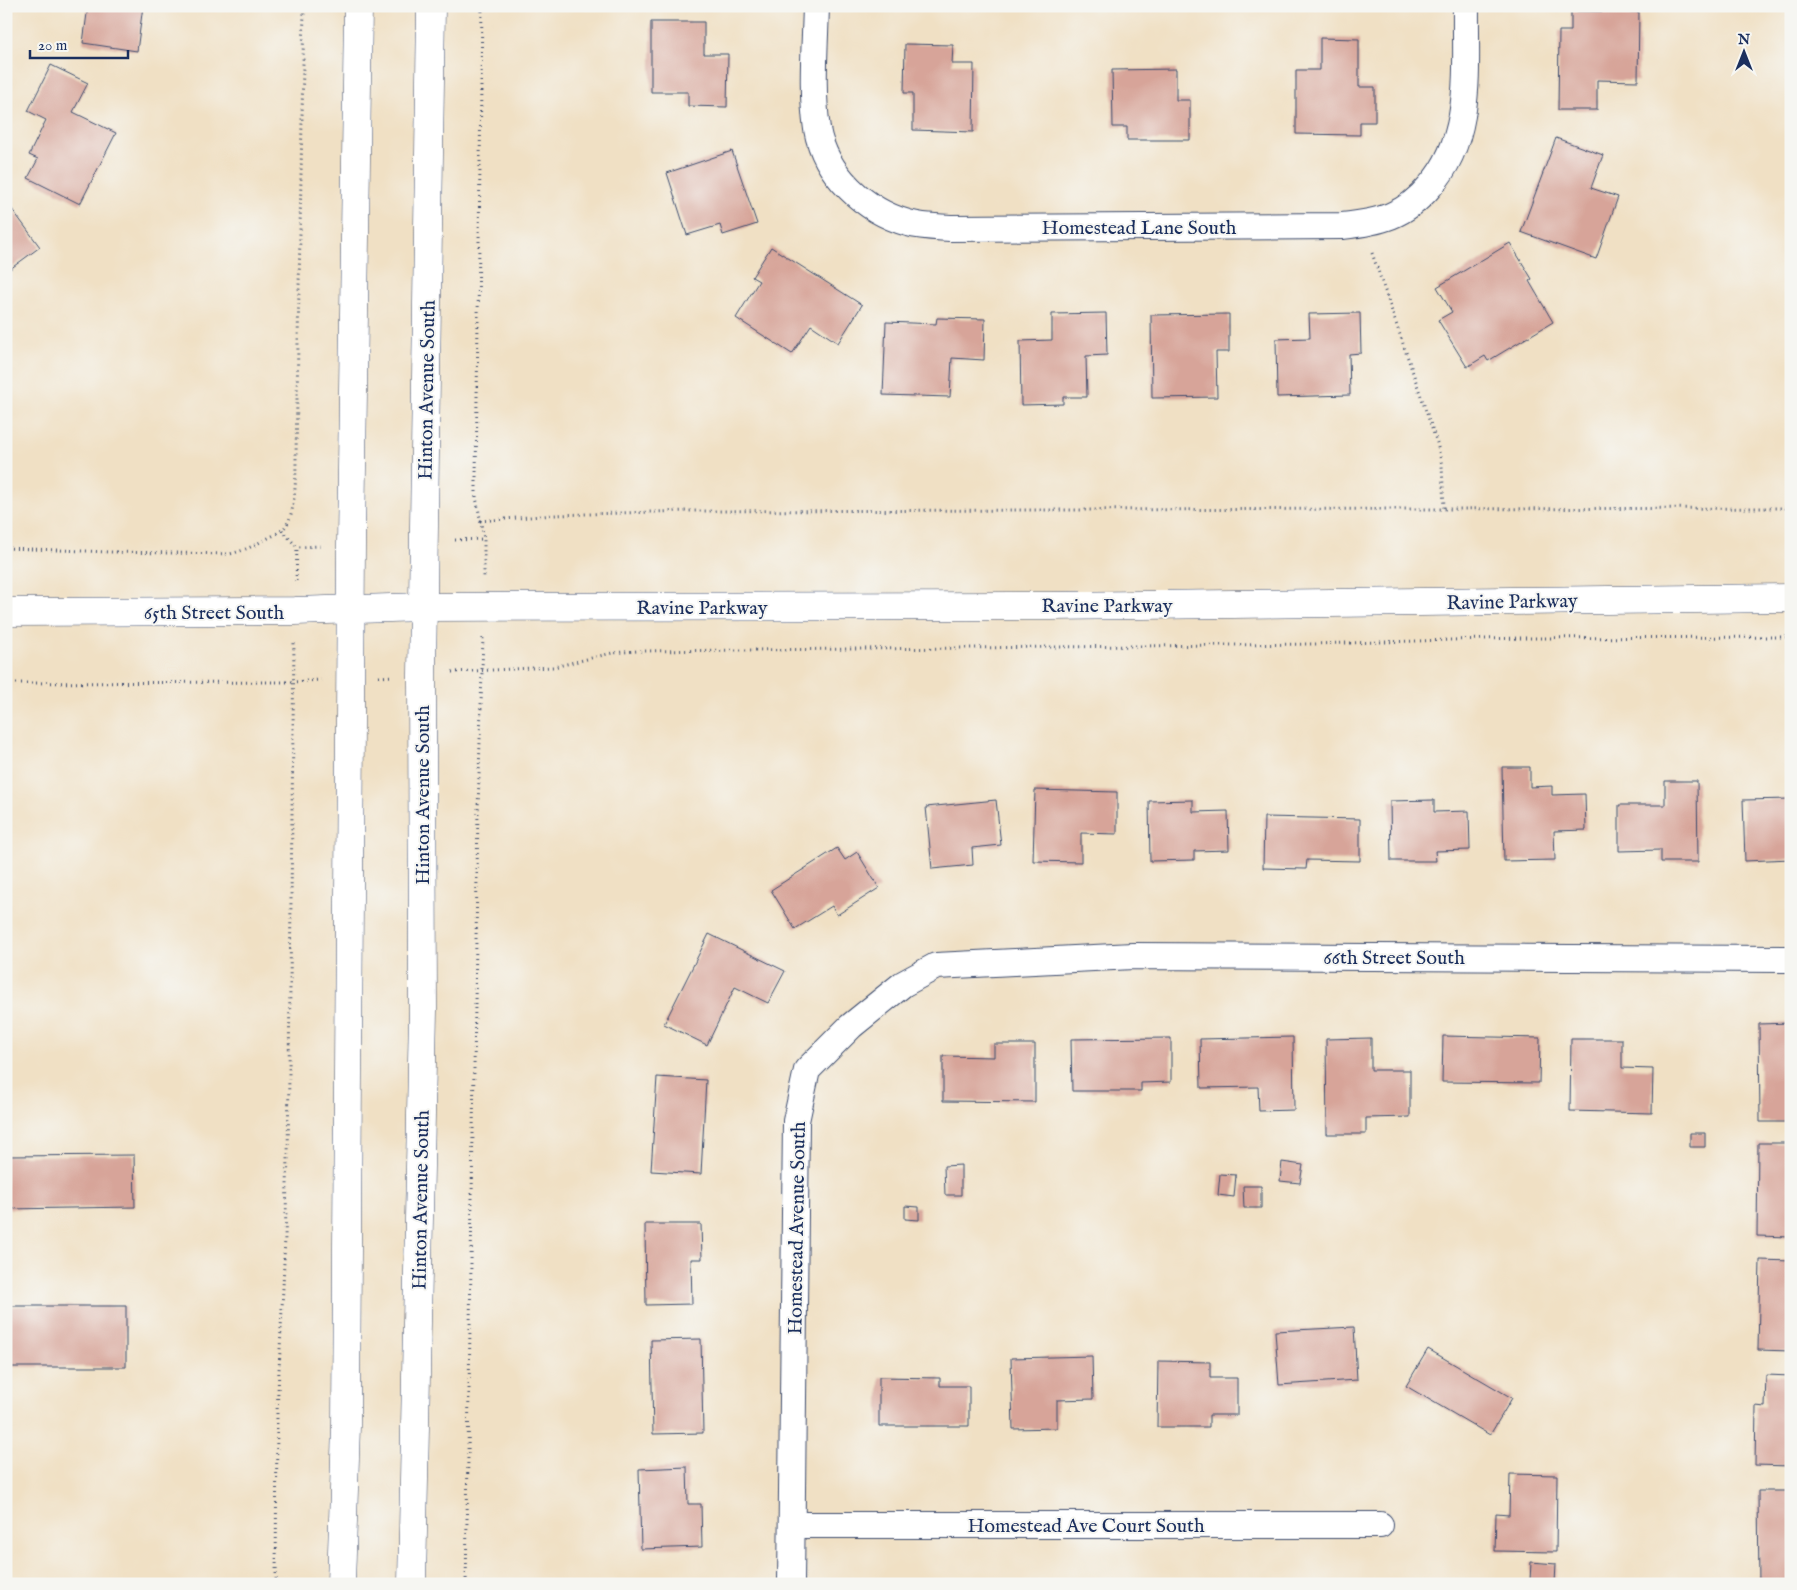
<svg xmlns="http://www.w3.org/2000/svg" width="1797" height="1590" font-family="'IM FELL English',serif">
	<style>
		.building { fill: #d7a499 }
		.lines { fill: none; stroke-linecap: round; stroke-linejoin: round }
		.minor-casing { stroke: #3b4a6d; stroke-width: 28 }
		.tertiary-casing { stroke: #3b4a6d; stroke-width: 29 }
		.secondary-casing { stroke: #3b4a6d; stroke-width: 29 }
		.path { stroke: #3b4a6d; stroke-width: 3; stroke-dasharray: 1 4; stroke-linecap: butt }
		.minor { stroke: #fff; stroke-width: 26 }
		.tertiary { stroke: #fff; stroke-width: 28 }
		.secondary { stroke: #fff; stroke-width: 28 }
		.labels { text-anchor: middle; stroke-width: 4; stroke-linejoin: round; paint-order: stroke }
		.street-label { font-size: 20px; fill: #1b2f5e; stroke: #f6f6f2 }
	</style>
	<rect width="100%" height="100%" fill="#f6f6f2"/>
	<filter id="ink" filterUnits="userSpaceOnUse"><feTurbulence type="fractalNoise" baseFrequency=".02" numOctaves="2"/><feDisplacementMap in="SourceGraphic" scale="10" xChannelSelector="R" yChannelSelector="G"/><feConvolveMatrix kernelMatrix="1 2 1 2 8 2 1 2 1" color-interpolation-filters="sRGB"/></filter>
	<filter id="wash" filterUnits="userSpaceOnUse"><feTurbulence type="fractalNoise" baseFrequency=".0096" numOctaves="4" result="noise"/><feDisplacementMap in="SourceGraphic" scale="20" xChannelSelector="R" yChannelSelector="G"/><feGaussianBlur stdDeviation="1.12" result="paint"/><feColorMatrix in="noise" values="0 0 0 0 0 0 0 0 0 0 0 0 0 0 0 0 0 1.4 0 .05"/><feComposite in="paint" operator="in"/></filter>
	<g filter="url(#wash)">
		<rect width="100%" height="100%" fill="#f0e0c4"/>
		<g id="blocks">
			<!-- building -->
			<path class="building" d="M88 6H143L137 51 83 43Z
				M1571 11 1639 12 1638 81 1597 80V110H1558L1559 31H1571Z
				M651 22H704V54H728L727 107 688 106V92H651Z
				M1320 38 1359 39V87H1375V122H1360V135L1296 134V70H1320Z
				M905 44 953 45 952 64H974L973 132 913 130V93H904Z
				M51 65 88 83 73 112 116 133 80 204 28 178 38 159 29 155 46 120 28 111Z
				M1176 69V100H1190V140H1127V127H1113L1112 70Z
				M1556 138 1603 155 1591 188 1618 197 1596 259 1521 232Z
				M732 151 757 224 723 235 720 225 687 235 667 173Z
				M6 201 40 247 6 272Z
				M1510 243 1532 279 1529 281 1553 322 1488 361 1485 356 1467 367 1438 320 1452 312 1437 287Z
				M771 247 862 305 838 343 811 325 792 354 736 318 759 281 752 277Z
				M1106 313 1107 355 1086 356 1087 397H1063V404L1021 405 1020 341 1052 340V314Z
				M1360 313 1361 353 1349 354 1350 395 1277 397 1276 339 1310 338 1309 314Z
				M1229 314V352H1216L1217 397 1152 398 1151 315Z
				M937 318 985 319 984 360 952 358 950 397 883 395 886 322 936 324Z
				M1502 767H1530V787L1552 786V795L1585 794 1586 830 1554 831 1555 860 1504 861Z
				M1665 781H1697L1698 862H1661V850L1619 851V805H1665Z
				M1035 790 1117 792V834L1081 833V862L1033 861Z
				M1791 799V859L1745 861 1743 800Z
				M996 800 1001 845 972 848 973 865 932 869 926 807Z
				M1193 800V812L1228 811 1229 850 1194 851V860L1150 861 1149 801Z
				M1434 800V812L1469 811 1470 850 1435 851 1436 861H1391L1390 801Z
				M1264 817 1360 819V861L1307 860 1306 869 1263 868Z
				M837 848 845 860 857 852 879 888 837 915 832 906 795 929 771 890Z
				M709 934 785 971 768 1003 735 987 707 1045 664 1024Z
				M1791 1023V1122H1760L1759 1024Z
				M1443 1036 1540 1038 1539 1083 1442 1082Z
				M1293 1037 1294 1110 1259 1111 1258 1087 1201 1088 1200 1039Z
				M1171 1038V1082L1141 1083V1091H1072L1071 1039Z
				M1371 1038V1070H1410V1117L1366 1118V1134H1327L1326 1039Z
				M1571 1039H1622V1068L1653 1069 1652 1113 1570 1111Z
				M994 1044H1035V1102L943 1101V1056L994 1057Z
				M657 1077 706 1080 701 1174 651 1171Z
				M1690 1133H1705V1147H1690Z
				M1758 1143H1791V1237L1757 1236Z
				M134 1155 135 1207 6 1209V1156Z
				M1282 1162 1303 1165 1300 1183 1280 1181Z
				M961 1165V1195H945L944 1166Z
				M1220 1174 1236 1175 1234 1197 1218 1195Z
				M1243 1186H1261V1208H1244Z
				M905 1206 919 1207V1220L905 1219Z
				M645 1224H701L702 1259H691L692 1304 646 1305Z
				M1760 1260 1791 1261V1351L1758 1350Z
				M6 1306H126V1367H6Z
				M1354 1327 1357 1380 1279 1385 1275 1331Z
				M701 1339 703 1433 653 1434 651 1340Z
				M1428 1349 1512 1398 1490 1435 1406 1386Z
				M1092 1356 1093 1399 1057 1400V1428L1013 1429 1011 1358Z
				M1158 1361 1210 1362V1378H1237V1415H1209V1427H1157Z
				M1766 1375 1791 1376V1466L1755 1465 1756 1406 1765 1407Z
				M879 1377 940 1378V1386H969V1426H879Z
				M687 1467 688 1504H701L702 1547 641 1549 639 1469Z
				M1510 1474 1557 1475 1556 1552 1495 1551 1496 1514 1509 1515Z
				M1758 1491H1791V1584H1759Z
				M1531 1562 1556 1564 1555 1583 1530 1581Z"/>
		</g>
	</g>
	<g filter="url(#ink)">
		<use href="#blocks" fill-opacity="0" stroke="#3b4a6d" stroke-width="1"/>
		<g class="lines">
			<!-- minor casing -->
			<g class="minor-casing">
				<path id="minor" d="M816 6C815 46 811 90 817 129 825 174 865 211 908 223 922 227 936 227 950 228L1342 226C1380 222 1405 216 1430 186 1474 137 1465 67 1466 6
					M793 1525H1380
					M791 1584 796 1121 807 1070 851 1026 903 984 936 966 1133 956 1791 959"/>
			</g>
			<!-- tertiary casing -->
			<g class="tertiary-casing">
				<path id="tertiary" d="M6 612 295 611 422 607 1051 606 1791 598"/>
			</g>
			<!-- secondary casing -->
			<g class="secondary-casing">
				<path id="secondary" d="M341 1584 346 1426 351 545 358 6
					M412 1584 423 1010 422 675 431 6"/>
			</g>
			<!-- path -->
			<path class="path" d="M482 6 476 477V497L484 539V577
				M1372 253 1437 443 1442 465 1444 508
				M480 521 554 515 687 511 1791 508
				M282 530 297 547 321 546
				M455 540 484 539
				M6 548 110 552 230 554C242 551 252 547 262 541 270 537 280 533 285 527 296 514 296 472 296 455L304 6
				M296 581 297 547
				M452 672 554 667 612 653 637 651 967 648 1313 644 1520 638 1791 637
				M379 677 393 676
				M6 683 292 682 321 680
				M276 1584 277 1412 283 1288 288 1159 294 642
				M466 1584 478 811 483 636"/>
			<!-- minor -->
			<use href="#minor" class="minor"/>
			<!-- tertiary -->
			<use href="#tertiary" class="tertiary"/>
			<!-- secondary -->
			<use href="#secondary" class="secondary"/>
		</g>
	</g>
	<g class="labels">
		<!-- street labels -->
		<g class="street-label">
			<text x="1139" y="234">Homestead Lane South</text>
			<text transform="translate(426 390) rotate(-89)" y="7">Hinton Avenue South</text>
			<text transform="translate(1512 601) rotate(-1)" y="7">Ravine Parkway</text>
			<text x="1107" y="612">Ravine Parkway</text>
			<text x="702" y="614">Ravine Parkway</text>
			<text x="214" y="619">65th Street South</text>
			<text transform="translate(422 795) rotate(-90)" y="7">Hinton Avenue South</text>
			<text x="1394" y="964">66th Street South</text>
			<text transform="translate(420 1200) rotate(-89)" y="7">Hinton Avenue South</text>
			<text transform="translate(796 1228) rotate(-89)" y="7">Homestead Avenue South</text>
			<text x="1086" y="1532">Homestead Ave Court South</text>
		</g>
	</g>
	<!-- margin -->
	<rect width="1797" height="1590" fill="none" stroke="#f6f6f2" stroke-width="25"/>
	<!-- north arrow -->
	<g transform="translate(1744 52)" stroke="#f6f6f2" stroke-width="4" paint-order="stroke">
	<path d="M0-4L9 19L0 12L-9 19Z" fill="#1b2f5e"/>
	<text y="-8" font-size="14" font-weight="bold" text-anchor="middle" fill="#1b2f5e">N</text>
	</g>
	<!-- scale -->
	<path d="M30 50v8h98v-8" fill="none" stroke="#1b2f5e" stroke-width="2.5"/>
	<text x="38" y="50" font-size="15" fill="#1b2f5e" stroke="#f6f6f2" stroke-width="4" paint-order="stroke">20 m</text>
</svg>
